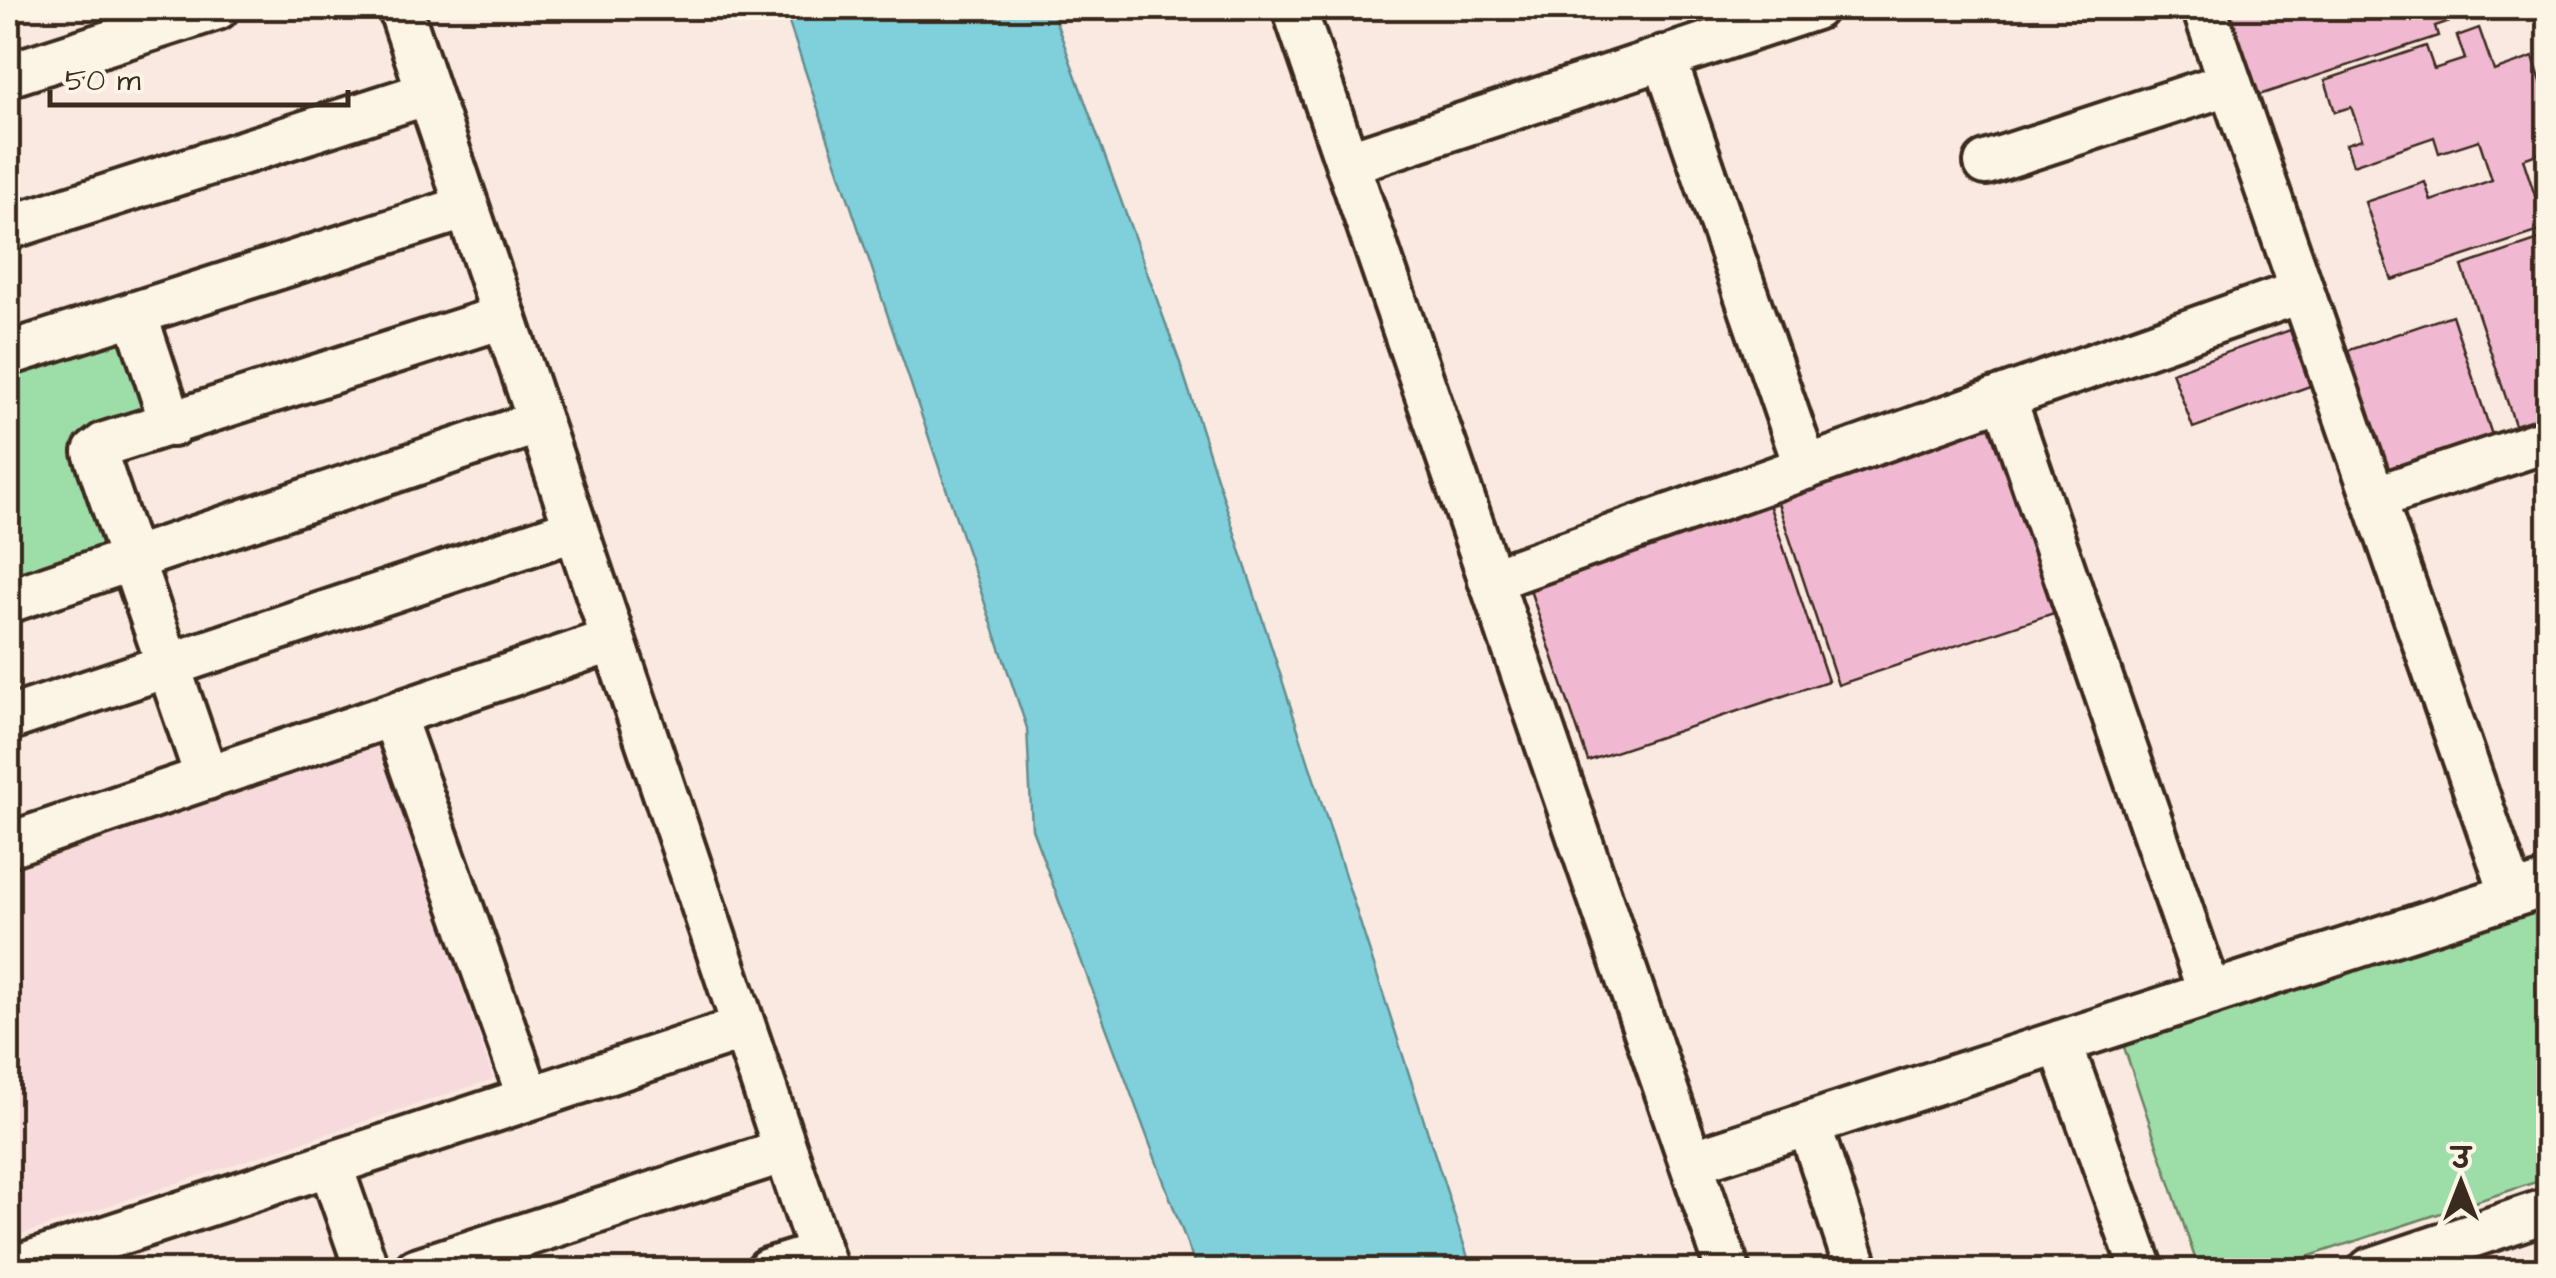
<svg xmlns="http://www.w3.org/2000/svg" width="2556" height="1278" font-family="'Architects Daughter','Playpen Sans Deva',sans-serif">
	<style>
		.built { fill: #f7dbdc }
		.green { fill: #9ddea8; stroke: #6c8463; stroke-width: 2.5 }
		.water { fill: #7fd0db; stroke: #648e8f; stroke-width: 2.5 }
		.building { fill: #f0b9d1; stroke: #3b2a1e; stroke-width: 2.5 }
		.lines { fill: none; stroke-linecap: round; stroke-linejoin: round }
		.minor-casing { stroke: #3b2a1e; stroke-width: 50 }
		.minor { stroke: #fcf5e5; stroke-width: 42 }
	</style>
	<rect width="100%" height="100%" fill="#fae9e1"/>
	<filter id="ink" filterUnits="userSpaceOnUse"><feTurbulence type="fractalNoise" baseFrequency=".01" numOctaves="2"/><feDisplacementMap in="SourceGraphic" scale="20" xChannelSelector="R" yChannelSelector="G"/><feConvolveMatrix kernelMatrix="1 2 1 2 8 2 1 2 1" color-interpolation-filters="sRGB"/></filter>
	<g filter="url(#ink)">
		<!-- built -->
		<path class="built" d="M381 744 493 1079 8 1239V868Z"/>
		<!-- green -->
		<path class="green" d="M123 330 152 416 79 442 116 552 8 589V369Z
			M2548 900V1178L2267 1270H2199L2122 1041Z"/>
		<!-- water -->
		<path class="water" d="M784 8H1051L1180 363 1472 1270H1197L1032 829 1027 728Z"/>
		<!-- building -->
		<path class="building" d="M2213 8H2514L2515 11 2488 19 2485 9 2435 26 2438 36 2244 100Z
			M2479 28 2494 71 2533 57 2548 103V150L2523 159 2546 229 2392 280 2365 202 2425 182 2431 201 2492 180 2479 140 2439 153 2434 137 2353 165 2346 144 2362 139 2351 107 2335 112 2325 80 2426 46 2434 69 2465 59 2457 36Z
			M2548 237V414L2515 425 2462 266Z
			M2452 315 2495 444 2381 482 2338 354Z
			M2290 330 2310 386 2193 428 2172 372Z
			M1989 420 2054 613 1838 685 1774 491Z
			M1769 504 1828 681 1588 761 1528 584Z"/>
		<g class="lines">
			<!-- minor casing -->
			<g class="minor-casing">
				<path id="minor" d="M400 8 826 1270
					M1294 8 1728 1270
					M2204 8 2512 895
					M1664 57 1806 468
					M8 75 217 8
					M1347 163 1815 8
					M1986 163 2230 83
					M8 228 428 93
					M135 313 172 425
					M8 354 467 207
					M2004 397 2210 994
					M2374 498 2548 440
					M1490 580 2302 291
					M8 601 539 422
					M393 715 529 1098
					M8 719 576 529
					M207 778 95 452 105 444 503 317
					M8 845 613 640
					M2060 1042 2142 1270
					M1809 1124 1857 1270
					M1691 1162 2548 884
					M330 1164 367 1270
					M8 1270 744 1028
					M416 1270 785 1151
					M768 1270 820 1254
					M2370 1270 2548 1210"/>
			</g>
			<!-- minor -->
			<use href="#minor" class="minor"/>
		</g>
	</g>
	<!-- margin -->
	<rect width="2556" height="1278" fill="none" stroke="#fcf5e5" stroke-width="40"/>
	<rect x="20" y="20" width="2516" height="1238" fill="none" stroke="#3b2a1e" stroke-width="4" filter="url(#ink)"/>
	<!-- north arrow -->
	<g transform="translate(2461 1183)" stroke="#fcf5e5" stroke-width="8" paint-order="stroke">
	<path d="M0-8L18 38L0 25L-18 38Z" fill="#3b2a1e"/>
	<text y="-15" font-size="28" font-weight="bold" text-anchor="middle" fill="#3b2a1e">उ</text>
	</g>
	<!-- scale -->
	<path d="M50 90v15h298v-15" fill="none" stroke="#3b2a1e" stroke-width="5"/>
	<text x="65" y="90" font-size="30" fill="#3b2a1e" stroke="#fcf5e5" stroke-width="8" paint-order="stroke">50 m</text>
</svg>
